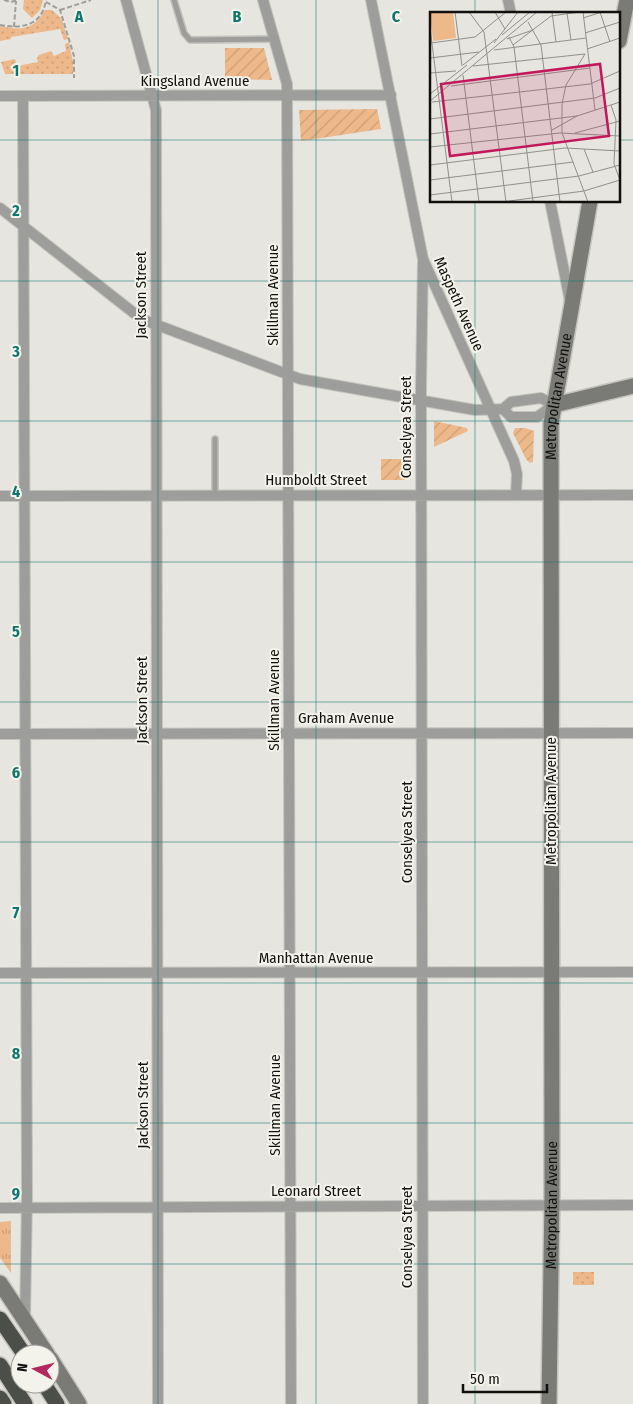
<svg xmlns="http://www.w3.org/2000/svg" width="633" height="1404" font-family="'Fira Sans Condensed',sans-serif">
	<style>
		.grass { fill: url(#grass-dots) }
		.park { fill: url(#park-tufts) }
		.garden { fill: url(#garden-furrows) }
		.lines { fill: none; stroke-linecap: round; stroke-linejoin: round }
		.lane-casing { stroke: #c4c3be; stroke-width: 8 }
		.street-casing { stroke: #c4c3be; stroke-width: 12 }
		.secondary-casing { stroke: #c4c3be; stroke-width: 18 }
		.highway-casing { stroke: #c4c3be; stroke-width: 18 }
		.path { stroke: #9f9e99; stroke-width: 2; stroke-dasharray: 5 2.5; stroke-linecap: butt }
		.lane { stroke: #9d9e9b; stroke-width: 5 }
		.street { stroke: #9d9e9b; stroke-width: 10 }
		.secondary { stroke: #7a7b77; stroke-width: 15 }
		.highway { stroke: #4c4e49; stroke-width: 15 }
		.grid { fill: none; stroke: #0f766e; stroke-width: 1; stroke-opacity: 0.55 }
		.labels { text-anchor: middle; stroke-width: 4; stroke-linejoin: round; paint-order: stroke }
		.street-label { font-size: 15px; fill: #11100e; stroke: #f3f3ec }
		.inset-road { fill: none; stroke: #91908b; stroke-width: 1 }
		.view { fill: #c2185b; fill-opacity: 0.15; stroke: #c2185b; stroke-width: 2.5 }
		.inset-edge { fill: none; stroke: #11100e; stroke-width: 2.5 }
		.grid-label { font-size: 16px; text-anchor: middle; font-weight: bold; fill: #0f766e; stroke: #f3f3ec; stroke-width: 4; stroke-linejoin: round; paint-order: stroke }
	</style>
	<defs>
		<pattern id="grass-dots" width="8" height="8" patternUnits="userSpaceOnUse" patternTransform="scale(1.25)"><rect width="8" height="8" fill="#eeb98a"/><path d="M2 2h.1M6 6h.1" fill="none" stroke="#cb9e76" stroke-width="1.8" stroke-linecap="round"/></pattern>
		<pattern id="park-tufts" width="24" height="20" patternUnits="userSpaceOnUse" patternTransform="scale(1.25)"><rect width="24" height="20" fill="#eeb98a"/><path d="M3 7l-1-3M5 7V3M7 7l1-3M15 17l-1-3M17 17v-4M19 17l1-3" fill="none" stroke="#cb9e76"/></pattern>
		<pattern id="garden-furrows" width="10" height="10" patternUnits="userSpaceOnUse" patternTransform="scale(1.25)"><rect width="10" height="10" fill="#eeb98a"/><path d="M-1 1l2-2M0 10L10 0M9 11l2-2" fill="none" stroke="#cb9e76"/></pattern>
	</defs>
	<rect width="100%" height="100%" fill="#e6e5df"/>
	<!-- grass -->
	<path class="grass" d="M24 0H43L40 10 32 18 23 9Z
		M45 10H52L61 18 68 39 64 40 60 29 11 37V39L0 41V26C22 31 33 30 45 10Z
		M69 42 73 62V74H5L1 62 15 59 17 66 38 62 37 58 39 55 51 51 54 56 66 51 65 44Z
		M573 1272H594V1285H573Z"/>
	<!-- park -->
	<path class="park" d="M11 1221V1273L0 1258V1222Z"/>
	<!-- garden -->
	<path class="garden" d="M225 48H264L272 80 225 79Z
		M377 109 381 129 301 141 299 110Z
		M434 421 467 428 468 431 434 447Z
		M515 428H525L534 431 533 462 530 463 526 459 513 433Z
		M381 459H405V480H381Z"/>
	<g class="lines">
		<!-- lane casing -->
		<g class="lane-casing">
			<path id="lane" d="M174 0 184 33 190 40 274 39
				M215 495V439"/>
		</g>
		<!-- street casing -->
		<g class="street-casing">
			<path id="street" d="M126 0 156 110 158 1404
				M263 0 287 84 291 1404
				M371 0 423 259 514 461 517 474 516 494
				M508 0 511 14
				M0 96 391 95
				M23 96 27 1196 25 1320
				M550 201 570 301
				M0 208 139 317 144 320 300 379 475 410 503 409 511 402 541 398 554 405 537 417H511L503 409
				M423 259 421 387 423 1404
				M0 496 633 495
				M0 734 633 733
				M0 973 633 972
				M0 1208 633 1205"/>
		</g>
		<!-- secondary casing -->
		<g class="secondary-casing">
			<g id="secondary">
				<path d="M619 41 627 0"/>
				<path d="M554 405 633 386"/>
				<path d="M0 1283 47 1354"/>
				<path d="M50 1358 79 1404"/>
				<path id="s1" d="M549 1404 552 1195 551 424 590 201"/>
			</g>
		</g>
		<!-- highway casing -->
		<g class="highway-casing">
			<path id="highway" d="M0 1319 24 1354
				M0 1365 25 1404
				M44 1384 57 1404
				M0 1398 4 1404"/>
		</g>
		<!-- path -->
		<path class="path" d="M4 0 11 2 17 0
			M46 2 60 10 74 56V78
			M60 10 91 0
			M0 25C22 29 42 26 46 0
			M14 27 16 1"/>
		<!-- lane -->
		<use href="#lane" class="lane"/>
		<!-- street -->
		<use href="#street" class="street"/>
		<!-- secondary -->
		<use href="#secondary" class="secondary"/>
		<!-- highway -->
		<use href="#highway" class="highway"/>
	</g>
	<!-- grid -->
	<path class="grid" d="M158 0V1404M316 0V1404M475 0V14M0 140H432M619 140H633M475 201V1404M0 281H633M0 421H633M0 562H633M0 702H633M0 842H633M0 983H633M0 1123H633M0 1264H633"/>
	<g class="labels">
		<!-- street labels -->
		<g class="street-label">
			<text x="195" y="86">Kingsland Avenue</text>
			<text transform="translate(141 295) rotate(-90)" y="5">Jackson Street</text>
			<text transform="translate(273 295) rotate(-90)" y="5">Skillman Avenue</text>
			<text transform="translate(459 304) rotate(66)" y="5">Maspeth Avenue</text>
			<text dy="5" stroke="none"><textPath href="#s1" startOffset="1008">Metropolitan Avenue</textPath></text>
			<text transform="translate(406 427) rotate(-90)" y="5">Conselyea Street</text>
			<text x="316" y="485">Humboldt Street</text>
			<text transform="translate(142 700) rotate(-90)" y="5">Jackson Street</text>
			<text transform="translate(274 700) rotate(-90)" y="5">Skillman Avenue</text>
			<text x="346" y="723">Graham Avenue</text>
			<text transform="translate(551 801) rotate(-90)" y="5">Metropolitan Avenue</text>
			<text transform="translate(407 832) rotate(-90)" y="5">Conselyea Street</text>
			<text x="316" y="963">Manhattan Avenue</text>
			<text transform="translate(143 1105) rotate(-90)" y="5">Jackson Street</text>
			<text transform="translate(275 1105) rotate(-90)" y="5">Skillman Avenue</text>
			<text x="316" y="1196">Leonard Street</text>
			<text dy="5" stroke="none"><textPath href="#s1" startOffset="199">Metropolitan Avenue</textPath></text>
			<text transform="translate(407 1237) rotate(-90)" y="5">Conselyea Street</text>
		</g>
	</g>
	<!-- overview -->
	<g transform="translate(430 12)">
		<rect width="190" height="190" fill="#e6e5df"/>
		<path d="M0 0H23L26 26 3 29Z" fill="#eeb98a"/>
		<path class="inset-road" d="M25 0 32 54M39 0 54 20 76 190M65 0 75 17M122 0 126 30M153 0 165 98M170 0 180 30M137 1 141 28M153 6 172 0M98 10 111 33 130 190M0 16 22 190M155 21 190 10M72 23 100 0M79 25 84 35 103 190M77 27 103 18M1 31 45 25 76 0M64 31 88 0M83 33 121 4 150 0M157 37 190 26M64 38 156 26M0 46 49 40M33 53 66 27M43 54 155 42M0 61 26 59M33 63 49 190M21 74 160 56M0 82 37 53M0 89 107 0M2 90 160 72 190 59M181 93 186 108 184 152 190 168M0 107 165 86 190 76M122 118 147 104 190 90M132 121V92L136 73 155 42M132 121 158 190M145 121 190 109M0 122 147 104M0 135 130 121 190 124M154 137 163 160M0 153 135 136 190 139M0 168 143 150M0 183 149 164 190 153M72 190 154 179 190 168"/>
		<path class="view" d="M170 52 179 124 20 144 11 72Z"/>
		<rect width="190" height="190" class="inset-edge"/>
	</g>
	<g class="grid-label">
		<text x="79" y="22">A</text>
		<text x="237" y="22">B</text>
		<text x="396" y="22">C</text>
		<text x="16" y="76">1</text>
		<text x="16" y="216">2</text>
		<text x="16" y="357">3</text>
		<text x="16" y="497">4</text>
		<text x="16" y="637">5</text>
		<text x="16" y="778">6</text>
		<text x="16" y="918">7</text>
		<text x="16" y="1059">8</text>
		<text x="16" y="1199">9</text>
	</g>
	<!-- north arrow -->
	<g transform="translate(35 1369) rotate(277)"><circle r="24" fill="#f3f3ec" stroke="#999893"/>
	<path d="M0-4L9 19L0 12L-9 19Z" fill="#b5285e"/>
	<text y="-8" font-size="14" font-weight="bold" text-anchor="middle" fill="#11100e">N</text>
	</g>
	<!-- scale -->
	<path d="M463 1384v8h84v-8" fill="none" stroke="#11100e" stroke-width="2.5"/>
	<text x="470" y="1384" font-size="15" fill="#11100e" stroke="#f3f3ec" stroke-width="4" paint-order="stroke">50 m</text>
</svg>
